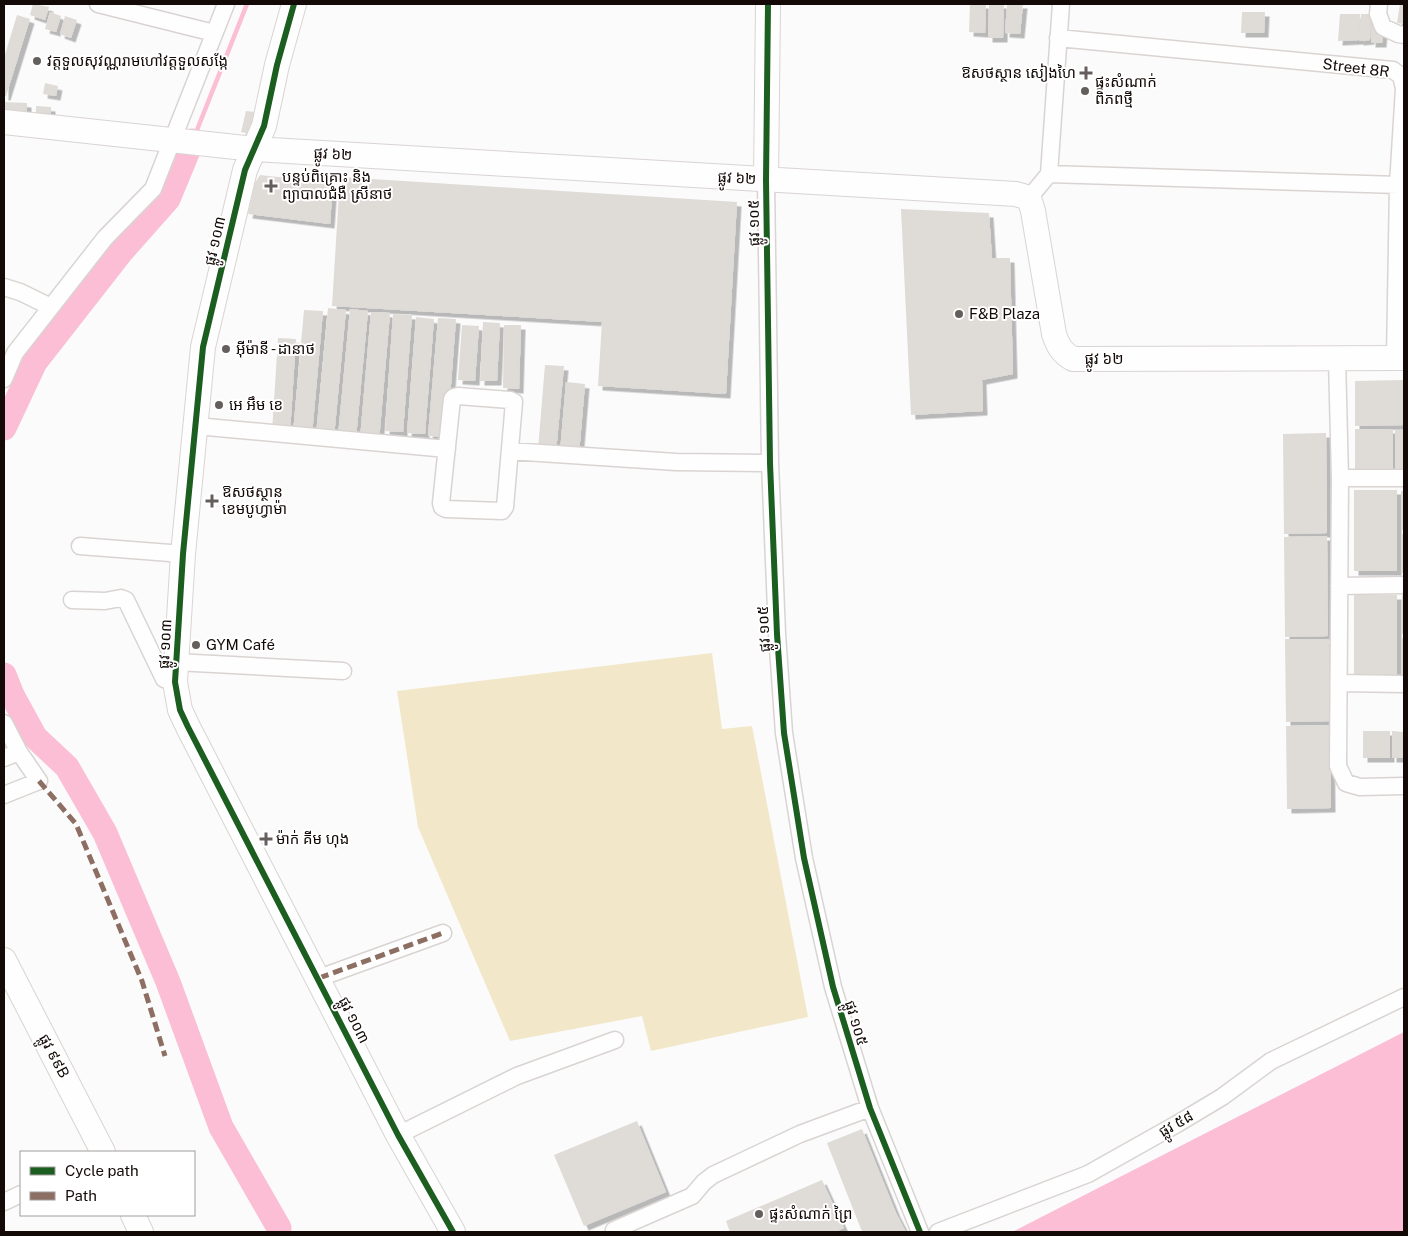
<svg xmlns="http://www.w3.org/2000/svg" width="1408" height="1236" font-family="'Public Sans','Noto Sans Khmer',sans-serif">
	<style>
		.green { fill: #f2e7c8 }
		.water { fill: #fbbed5 }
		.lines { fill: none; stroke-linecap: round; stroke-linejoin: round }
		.stream { stroke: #fbbed5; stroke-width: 4.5 }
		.canal { stroke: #fbbed5; stroke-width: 14 }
		.river { stroke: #fbbed5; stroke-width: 25 }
		.building { fill: #dfdbd7; filter: url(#shadow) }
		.street-casing { stroke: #d9d4d2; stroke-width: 19 }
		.secondary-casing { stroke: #d9d4d2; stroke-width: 26 }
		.street { stroke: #fefefe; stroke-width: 16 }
		.secondary { stroke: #fefefe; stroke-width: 24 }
		.quiet { stroke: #8d6e63; stroke-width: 5; stroke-dasharray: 10 5; stroke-linecap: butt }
		.cycleway-casing { stroke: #fff; stroke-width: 9 }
		.cycleway { stroke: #1b5e20; stroke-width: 6 }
		.poi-dot { fill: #645e5c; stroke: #fff; stroke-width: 2 }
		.labels { text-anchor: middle; stroke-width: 4; stroke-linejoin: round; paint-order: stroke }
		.poi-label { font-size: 15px; fill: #130a07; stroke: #fff; text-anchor: start }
		.street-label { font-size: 15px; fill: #130a07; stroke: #fff }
	</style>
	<defs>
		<filter id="shadow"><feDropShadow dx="4.5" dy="4.5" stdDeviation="0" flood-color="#0004"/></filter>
	</defs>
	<rect width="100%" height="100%" fill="#fbfbfb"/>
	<!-- green -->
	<path class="green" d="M712 653 722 729 752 726 808 1017 651 1051 642 1016 510 1041 418 827 397 691Z"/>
	<!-- water -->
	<path class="water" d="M1404 1032V1232H1012Z"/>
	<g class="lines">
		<!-- stream -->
		<path class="stream" d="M195 135 247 4"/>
		<!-- canal -->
		<path class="canal" d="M279 1228 282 1232"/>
		<!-- river -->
		<path class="river" d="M4 428 35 362 121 252 168 199 192 141
			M4 675 12 695 35 737 67 767 105 833 168 982 221 1127 279 1228"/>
	</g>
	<!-- building -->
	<path class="building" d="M33 4 49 7 45 20 30 15Z
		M970 4H986L985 33 969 32Z
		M989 4H1004L1003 38H988Z
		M1007 4H1023L1020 34 1005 33Z
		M1400 4H1404V24L1397 23Z
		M50 12 61 16 56 32 45 29Z
		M1242 12H1265L1264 33H1241Z
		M1340 14H1360L1359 40 1338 41Z
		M1361 14H1371L1370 40 1359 41Z
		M17 15 30 19 6 96H4V58Z
		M65 16 77 20 71 38 60 34Z
		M1372 17 1383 31 1382 43H1371Z
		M45 83 58 86 56 96 43 94Z
		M4 102 27 103V112L4 110Z
		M36 106 51 107V117L36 116Z
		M246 111 255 112 250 134 241 132Z
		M260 175 333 183 330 224 248 214 255 183Z
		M340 177 737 202 726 394 598 386 602 322 332 306Z
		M901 209 989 213 992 258H1010L1013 374 982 380 983 411 911 415Z
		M328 308 346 310 334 437 316 435Z
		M350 309 368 311 356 438 338 436Z
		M304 310 323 311 312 435 293 433Z
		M371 312 390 313 379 441 360 439Z
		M393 314 412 315 403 432 385 431Z
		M416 317 434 319 425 434 407 433Z
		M438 318 456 319 447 437 428 436Z
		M483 322 500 323 497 381H480Z
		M462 325 479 326 475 381 458 380Z
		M504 325H521L519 389 503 388Z
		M278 338 296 339 290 433 272 432Z
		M545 365 564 366 556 452 538 450Z
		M1404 380V425L1355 426V381Z
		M566 382 585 384 579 454 560 452Z
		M1355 429H1393V470H1355Z
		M1395 430H1404V469H1395Z
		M1326 433 1327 533 1284 534 1283 434Z
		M1354 490H1397V571H1354Z
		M1401 491H1404V530H1401Z
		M1401 534H1404V573H1401Z
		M1327 536 1328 636 1285 637 1284 537Z
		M1354 595H1397V677L1354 676Z
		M1402 595H1404V634H1402Z
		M1402 638H1404V677H1402Z
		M1285 639H1329L1330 721 1286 722Z
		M1330 725 1331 808 1287 809 1286 726Z
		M1363 731H1390V758H1363Z
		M1392 731 1404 732V758H1392Z
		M637 1121 666 1192 584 1226 554 1155Z
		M862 1129 896 1213 906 1232H863L861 1229 827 1143Z
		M822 1180 844 1228 835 1232H730L726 1221Z"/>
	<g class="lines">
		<!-- street casing -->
		<g class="street-casing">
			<path id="street" d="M98 4 214 33
				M1379 4 1378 14 1383 27 1398 34 1404 35
				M1058 38 1393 70 1401 76 1404 88 1398 185 1395 358
				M1049 174 1398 185
				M766 180 770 463 777 634 784 733 804 858 833 987 870 1108 920 1232
				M1029 198 1049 174 1061 4
				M4 287 20 292 51 307
				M1337 359 1340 478 1338 766 1346 783 1360 787 1404 786
				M4 379 15 353 105 238 153 189 226 4
				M458 396 510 400 514 402 505 507 502 511 446 509 442 507 441 503 452 399 454 397Z
				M196 426 447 449
				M510 451 676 462 770 463
				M1340 478H1404
				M80 546 183 554
				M1339 586 1404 585
				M72 600 105 601 121 598 126 600 164 679 175 682
				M176 662 343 671
				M1339 683 1404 684
				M4 723 19 752 39 781 4 795
				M4 758 19 752
				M319 978 443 933
				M398 1135 517 1076 615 1040
				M4 1202 21 1194
				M614 1230 692 1196 704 1182 713 1175 800 1134 870 1108
				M938 1232 1088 1174 1177 1124 1222 1097 1271 1061 1404 997"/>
		</g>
		<!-- secondary casing -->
		<g class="secondary-casing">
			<path id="secondary" d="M294 4 277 65 264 126 245 170 203 347 183 554 175 682 180 710 188 727 398 1135 453 1232
				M4 122 254 149 1016 194 1029 198 1033 211 1054 334C1058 346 1062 353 1073 359L1404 358
				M766 180 768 4
				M4 960 103 1152
				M133 1215 141 1232"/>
		</g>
		<!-- street -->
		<use href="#street" class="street"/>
		<!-- secondary -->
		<use href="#secondary" class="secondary"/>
		<!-- quiet -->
		<path class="quiet" d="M39 781 76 824 142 981 165 1056
			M319 978 443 933"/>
		<!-- cycleway casing -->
		<g class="cycleway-casing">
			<path id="cycleway" d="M294 4 277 65 264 126 245 170 203 347 183 554 175 682 180 710 188 727 398 1135 453 1232
				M768 4 766 180 770 463 777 634 784 733 804 858 833 987 870 1108 920 1232"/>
		</g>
		<!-- cycleway -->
		<use href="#cycleway" class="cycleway"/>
	</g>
	<!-- markers -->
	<g class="poi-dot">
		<circle cx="37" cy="61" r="5"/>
		<path d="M1083.5 65.5h5v5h5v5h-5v5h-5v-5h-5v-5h5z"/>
		<circle cx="1085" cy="91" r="5"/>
		<path d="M268.5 178.5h5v5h5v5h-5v5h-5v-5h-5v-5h5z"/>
		<circle cx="959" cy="314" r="5"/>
		<circle cx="226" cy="349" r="5"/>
		<circle cx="219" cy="405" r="5"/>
		<path d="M209.5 493.5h5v5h5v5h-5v5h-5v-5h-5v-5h5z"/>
		<circle cx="196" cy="645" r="5"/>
		<path d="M263.5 831.5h5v5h5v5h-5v5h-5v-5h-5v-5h5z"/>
		<circle cx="759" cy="1214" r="5"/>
	</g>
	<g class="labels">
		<!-- poi labels -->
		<g class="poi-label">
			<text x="47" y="66">វត្តទួលសុវណ្ណរាមហៅវត្តទួលសង្កែ</text>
			<text x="1076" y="78" text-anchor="end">ឱសថស្ថាន សៀងហៃ</text>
			<text x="1095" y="87">ផ្ទះសំណាក់<tspan x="1095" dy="17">ពិភពថ្មី</tspan></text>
			<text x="282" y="182">បន្ទប់ពិគ្រោះ និង<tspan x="282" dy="17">ព្យាបាលជំងឺ ស្រីនាថ</tspan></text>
			<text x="969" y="319">F&amp;B Plaza</text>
			<text x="236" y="354">អ៊ីម៉ានី - ដានាថ</text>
			<text x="229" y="410">អេ អឹម ខេ</text>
			<text x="222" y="497">ឱសថស្ថាន<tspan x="222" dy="17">ខេមបូហ្វាម៉ា</tspan></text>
			<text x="206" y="650">GYM Café</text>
			<text x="276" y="844">ម៉ាក់ គីម ហុង</text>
			<text x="769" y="1219">ផ្ទះសំណាក់ ព្រៃ</text>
		</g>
		<!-- street labels -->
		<g class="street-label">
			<text transform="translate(1356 68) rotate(7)" y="5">Street 8R</text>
			<text transform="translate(333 154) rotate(3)" y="5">ផ្លូវ ៦២</text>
			<text transform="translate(737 178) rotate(3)" y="5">ផ្លូវ ៦២</text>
			<text transform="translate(754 223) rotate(-91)" y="5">ផ្លូវ ១០៥</text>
			<text transform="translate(215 241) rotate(-77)" y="5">ផ្លូវ ១០៣</text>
			<text x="1104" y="364">ផ្លូវ ៦២</text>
			<text transform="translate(764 629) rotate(-93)" y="5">ផ្លូវ ១០៥</text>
			<text transform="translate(165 644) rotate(-87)" y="5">ផ្លូវ ១០៣</text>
			<text transform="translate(354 1020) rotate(63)" y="5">ផ្លូវ ១០៣</text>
			<text transform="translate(856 1023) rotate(73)" y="5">ផ្លូវ ១០៥</text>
			<text transform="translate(54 1056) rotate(62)" y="5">ផ្លូវ ៩៩B</text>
			<text transform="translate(1176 1124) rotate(-30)" y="5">ផ្លូវ ៥៨</text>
		</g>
	</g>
	<!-- border -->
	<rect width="1408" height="1236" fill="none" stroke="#130a07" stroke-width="10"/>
	<!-- legend -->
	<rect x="20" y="1151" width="175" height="65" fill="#ffffff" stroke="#a19d9c"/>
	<rect x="30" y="1167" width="25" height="8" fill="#1b5e20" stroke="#a19d9c"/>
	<text x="65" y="1176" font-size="15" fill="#130a07">Cycle path</text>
	<rect x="30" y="1192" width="25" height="8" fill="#8d6e63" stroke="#a19d9c"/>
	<text x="65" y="1201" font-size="15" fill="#130a07">Path</text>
</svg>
